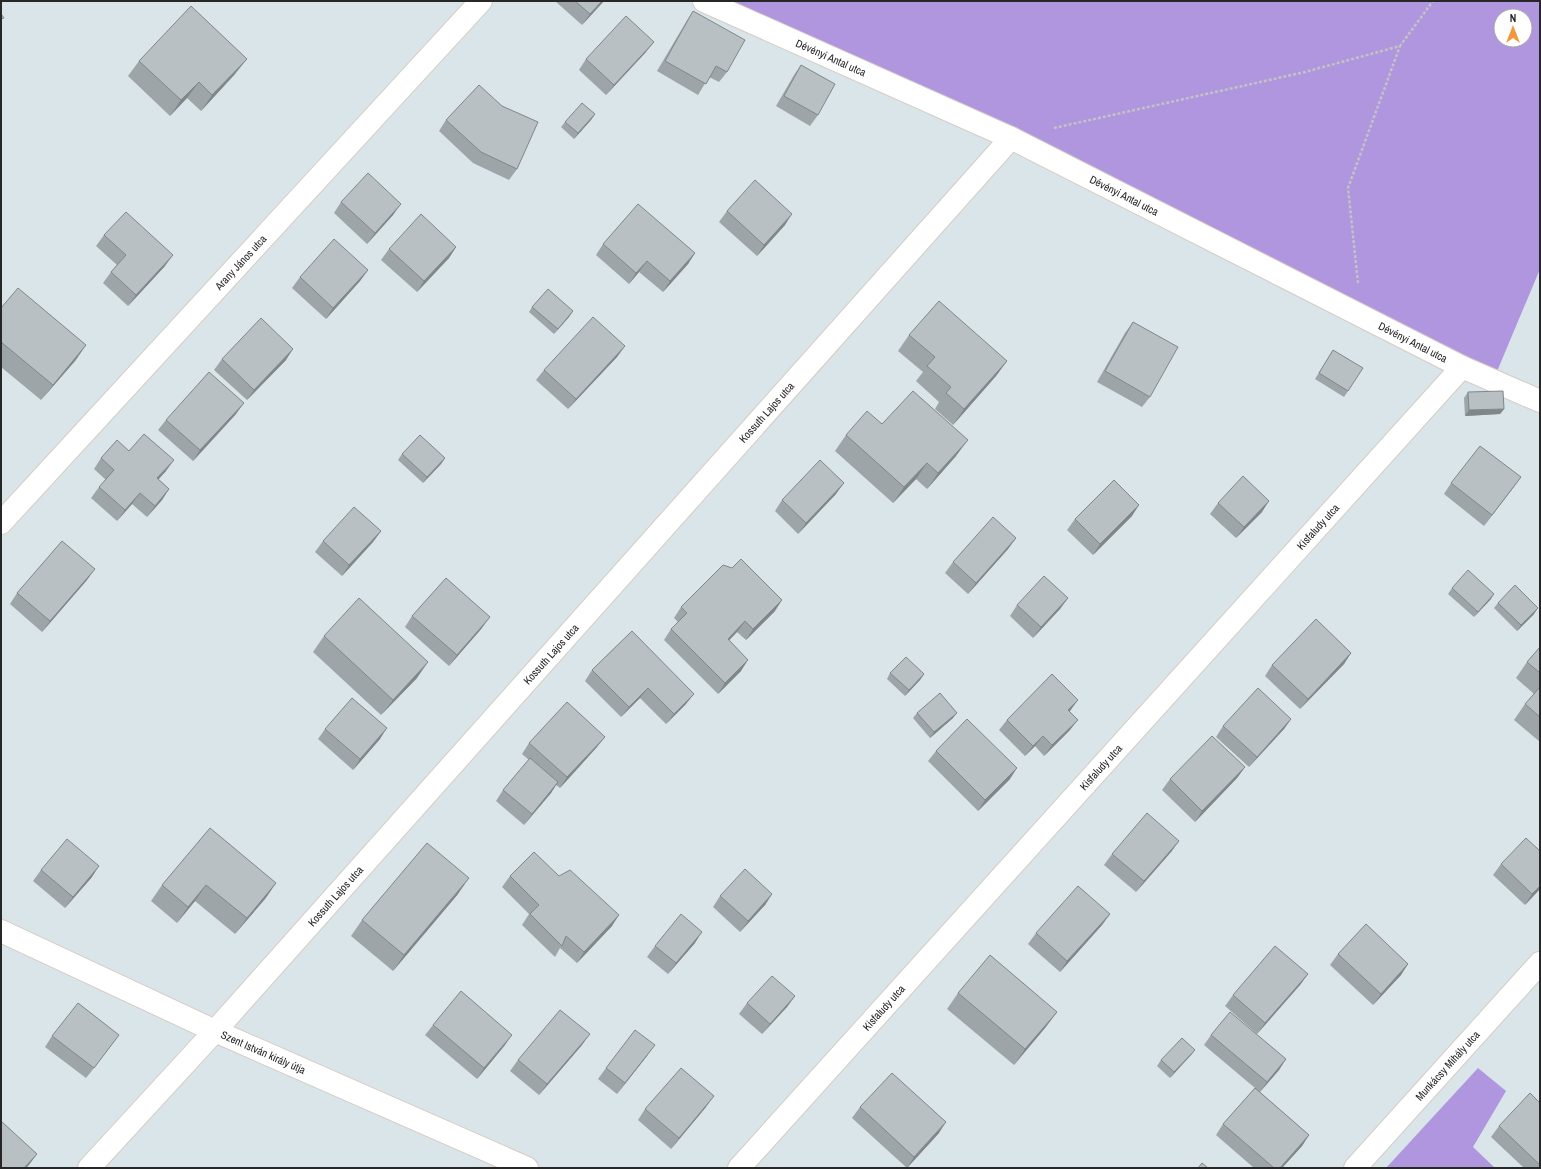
<svg xmlns="http://www.w3.org/2000/svg" width="1541" height="1169" font-family="'Archivo Narrow',sans-serif">
	<style>
		.green { fill: #af96df; fill-rule: evenodd }
		.lines { fill: none; stroke-linecap: round; stroke-linejoin: round }
		.street-casing { stroke: #d5ccc4; stroke-width: 24 }
		.path { stroke: #c3c3c3; stroke-width: 2.5; stroke-dasharray: 3 2; stroke-linecap: butt }
		.street { stroke: #fff; stroke-width: 22 }
		.wall { fill: #9ea5a9 }
		.shaded-wall { fill: #818689 }
		.building { fill: #b8c0c4; stroke: #818689 }
		.labels { text-anchor: middle; stroke-width: 4; stroke-linejoin: round; paint-order: stroke }
		.street-label { font-size: 11px; fill: #272727; stroke: #fff }
	</style>
	<rect width="100%" height="100%" fill="#d9e5e9"/>
	<!-- green -->
	<path class="green" d="M704 1H1540V269L1493 381ZM1501 16H1525V40H1501Z
		M1478 1068 1506 1091 1473 1147 1495 1168H1386Z"/>
	<g class="lines">
		<!-- street casing -->
		<g class="street-casing">
			<g id="street">
				<path id="s1" d="M704 1 1011 138 1462 367 1540 401"/>
				<path id="s2" d="M1 523 481 1"/>
				<path id="s3" d="M1 931 215 1031 527 1168"/>
				<path id="s4" d="M89 1168 215 1031 1011 138"/>
				<path id="s5" d="M739 1168 1462 367"/>
				<path id="s6" d="M1355 1168 1540 963"/>
			</g>
		</g>
		<!-- path -->
		<path class="path" d="M1054 128 1305 72 1400 46 1433 1
			M1358 283 1348 188 1400 46"/>
		<!-- street -->
		<use href="#street" class="street"/>
	</g>
	<!-- wall -->
	<path class="wall" d="M555 1H604L582 25Z
		M693 11 727 72 719 82 709 77 698 95 657 71 686 22Z
		M646 52 606 95 579 70 586 59Z
		M139 61 235 74 201 111 187 98 170 116 128 76Z
		M801 65 818 115 810 126 776 106 794 75Z
		M595 114 591 120 574 139 561 127 565 122Z
		M446 120 517 169 509 180 473 163 439 131Z
		M341 202 393 215 367 244 334 213Z
		M727 211 785 225 757 256 719 222Z
		M104 235 165 266 128 306 103 283 111 272 117 265 96 246Z
		M603 244 695 253 688 264 663 292 639 272 629 284 596 255Z
		M456 247 449 258 417 292 381 260 389 249Z
		M368 270 360 281 326 319 292 288 300 277Z
		M532 307 573 311 569 317 554 334 529 312Z
		M1 308 86 345 75 361 41 400 1 367Z
		M1133 322 1150 397 1142 407 1097 382 1125 333Z
		M909 335 1007 361 996 376 953 425 935 409 939 402 916 381 923 372 898 351Z
		M625 346 617 357 568 409 536 380 544 370Z
		M1333 350 1348 391 1344 397 1315 379Z
		M222 359 286 360 247 400 214 370Z
		M1468 392 1504 409 1500 414 1465 416 1464 398Z
		M236 414 193 461 158 430 166 420Z
		M882 424 956 456 927 489 916 479 893 503 835 451 846 435Z
		M129 451 166 471 158 479 169 489 162 500 147 517 132 504 117 521 91 498 99 487 106 480 94 469 101 458Z
		M402 454 445 458 441 464 423 483 398 460Z
		M1521 477 1513 488 1484 526 1444 494 1451 483Z
		M836 494 798 534 775 511 782 500Z
		M1218 503 1262 512 1236 538 1210 514Z
		M1132 516 1093 555 1067 530 1075 519Z
		M381 531 373 542 342 576 315 552 323 541Z
		M1016 538 1008 549 968 594 945 573 953 562Z
		M87 580 42 632 10 604 17 593Z
		M1452 588 1491 599 1474 617 1448 594Z
		M1068 598 1060 609 1033 638 1010 616 1017 605Z
		M1498 603 1534 614 1517 631 1494 608Z
		M681 607 775 611 746 640 737 632 729 640 741 671 718 694 664 640 671 629 678 622 674 618Z
		M412 616 482 628 449 666 405 627Z
		M632 631 686 704 666 724 640 698 621 717 585 681 592 670Z
		M324 636 417 678 381 715 313 652Z
		M1540 647V742L1514 720 1525 704 1534 694 1516 678 1527 662Z
		M1351 653 1344 664 1300 709 1265 676 1272 665Z
		M890 673 924 674 920 680 905 696 887 679Z
		M1070 712V730L1044 756 1035 746 1025 756 999 730 1007 720Z
		M917 713 953 718 930 738 913 718Z
		M1291 719 1284 729 1249 767 1216 737 1223 726Z
		M325 729 380 739 353 770 318 739Z
		M529 743 597 747 560 788 556 785 551 793 524 825 496 801 503 790 529 760 522 754Z
		M936 751 1010 779 978 811 928 761Z
		M1245 767 1237 778 1195 822 1162 790 1170 779Z
		M1179 841 1171 852 1136 892 1104 865 1112 854Z
		M1501 864 1540 889 1525 905 1493 875Z
		M41 870 92 877 65 908 33 881Z
		M510 876H559L612 926 577 963 560 948 555 957 522 925 529 914 502 887Z
		M276 883 265 899 235 934 195 901 177 923 151 901 162 885Z
		M458 894 393 971 351 936 362 920Z
		M772 894 765 905 740 932 713 907 720 896Z
		M1110 914 1102 925 1060 972 1028 944 1036 933Z
		M695 943 668 974 647 957 655 946Z
		M1338 954 1408 964 1401 975 1373 1005 1330 965Z
		M1308 974 1300 985 1257 1034 1225 1006 1233 995Z
		M958 993 1057 1012 1045 1028 1014 1065 947 1009Z
		M795 996 787 1007 762 1034 739 1014 747 1003Z
		M433 1025 505 1045 477 1079 425 1035Z
		M1211 1035 1286 1059 1279 1070 1260 1092 1309 1135 1302 1146 1282 1168H1254L1216 1135 1223 1124 1255 1088 1204 1045Z
		M52 1036 111 1045 86 1078 45 1047Z
		M582 1045 539 1095 510 1071 518 1060Z
		M1195 1050 1191 1055 1170 1078 1157 1066 1161 1060Z
		M647 1056 617 1094 598 1079 606 1068Z
		M1540 1103V1168H1524L1491 1137 1499 1126Z
		M706 1107 671 1149 638 1120 645 1109Z
		M860 1107 939 1133 907 1168 852 1118Z"/>
	<!-- shaded-wall -->
	<path class="shaded-wall" d="M602 1H604L582 25 590 14Z
		M654 42 646 52 606 95 614 85Z
		M247 59 235 74 201 111 212 95Z
		M199 82 187 98 170 116 181 100Z
		M595 114 591 120 574 139 578 133Z
		M401 204 393 215 367 244 375 233Z
		M792 214 785 225 757 256 764 245Z
		M456 247 449 258 417 292 424 281Z
		M695 253 688 264 663 292 670 281Z
		M173 255 165 266 128 306 136 295Z
		M647 261 639 272 629 284 636 273Z
		M368 270 360 281 326 319 333 308Z
		M573 311 569 317 554 334 558 329Z
		M86 345 75 361 41 400 53 385Z
		M625 346 617 357 568 409 576 399Z
		M293 349 286 360 247 400 254 390Z
		M1007 361 996 376 953 425 964 409Z
		M244 403 236 414 193 461 200 450Z
		M1504 409 1500 414 1465 416 1469 410Z
		M968 440 956 456 927 489 938 473Z
		M445 458 441 464 423 483 427 477Z
		M174 460 166 471 150 489 157 478Z
		M927 463 916 479 893 503 904 487Z
		M1521 477 1513 488 1484 526 1492 515Z
		M844 483 836 494 798 534 806 523Z
		M169 489 162 500 147 517 155 506Z
		M140 493 132 504 117 521 125 510Z
		M1269 501 1262 512 1236 538 1244 527Z
		M1139 505 1132 516 1093 555 1100 544Z
		M381 531 373 542 342 576 349 565Z
		M1016 538 1008 549 968 594 976 583Z
		M95 569 87 580 42 632 50 621Z
		M1494 594 1491 599 1474 617 1478 612Z
		M1068 598 1060 609 1033 638 1041 627Z
		M782 600 775 611 746 640 753 629Z
		M1538 608 1534 614 1517 631 1521 625Z
		M490 617 482 628 449 666 457 655Z
		M745 621 737 632 720 650 728 639Z
		M1351 653 1344 664 1300 709 1308 699Z
		M748 660 741 671 718 694 725 683Z
		M428 662 417 678 381 715 393 700Z
		M924 674 920 680 905 696 909 690Z
		M648 688 640 698 621 717 629 707Z
		M694 694 686 704 666 724 674 714Z
		M1078 700 1070 711 1060 721 1068 710Z
		M957 713 953 718 930 738 934 732Z
		M1291 719 1284 729 1249 767 1257 757Z
		M1078 720 1070 730 1044 756 1052 745Z
		M387 728 380 739 353 770 360 759Z
		M1043 736 1035 746 1025 756 1033 746Z
		M605 737 597 747 560 788 567 777Z
		M1245 767 1237 778 1195 822 1202 811Z
		M1017 768 1010 779 978 811 985 800Z
		M558 782 551 793 524 825 532 814Z
		M1179 841 1171 852 1136 892 1144 881Z
		M99 866 92 877 65 908 73 897Z
		M469 878 458 894 393 971 404 955Z
		M276 883 265 899 235 934 247 918Z
		M206 885 195 901 177 923 188 907Z
		M1540 886V889L1525 905 1532 894Z
		M772 894 765 905 740 932 748 921Z
		M1110 914 1102 925 1060 972 1067 961Z
		M619 915 612 926 577 963 584 952Z
		M702 932 695 943 668 974 676 963Z
		M1408 964 1401 975 1373 1005 1381 994Z
		M1308 974 1300 985 1257 1034 1265 1023Z
		M795 996 787 1007 762 1034 770 1024Z
		M1057 1012 1045 1028 1014 1065 1025 1049Z
		M590 1034 582 1045 539 1095 547 1084Z
		M119 1035 111 1045 86 1078 94 1068Z
		M512 1035 505 1045 477 1079 484 1068Z
		M655 1045 647 1056 617 1094 625 1083Z
		M1195 1050 1191 1055 1170 1078 1174 1072Z
		M1286 1059 1279 1070 1260 1092 1267 1082Z
		M714 1096 706 1107 671 1149 679 1138Z
		M946 1122 939 1133 907 1168 914 1157Z
		M1309 1135 1302 1146 1282 1168H1280Z
		M37 1154 29 1165 26 1168H24Z"/>
	<!-- building -->
	<path class="building" d="M575 1H602L590 14Z
		M191 6 247 59 212 95 199 82 181 100 139 61Z
		M693 11 745 40 727 72 716 66 706 84 665 61Z
		M1 14 4 18 1 19Z
		M626 16 654 42 614 85 586 59Z
		M801 65 835 84 818 115 784 96Z
		M479 85 502 106 538 122 517 169 481 152 446 120Z
		M582 103 595 114 578 133 565 122Z
		M368 173 401 204 375 233 341 202Z
		M755 180 792 214 764 245 727 211Z
		M638 204 695 253 670 281 647 261 636 273 603 244Z
		M126 212 173 255 136 295 111 272 126 255 104 235Z
		M421 214 456 247 424 281 389 249Z
		M334 239 368 270 333 308 300 277Z
		M18 288 86 345 53 385 1 342V308Z
		M548 289 573 311 558 329 532 307Z
		M939 301 1007 361 964 409 946 393 951 387 927 366 935 357 909 335Z
		M593 317 625 346 576 399 544 370Z
		M261 318 293 349 254 390 222 359Z
		M1133 322 1178 347 1150 397 1105 371Z
		M1333 350 1363 368 1348 391 1319 373Z
		M209 372 244 403 200 450 166 420Z
		M913 391 968 440 938 473 927 463 904 487 846 435 867 411 882 424Z
		M1503 391 1504 409 1469 410 1468 392Z
		M144 434 174 460 157 478 169 489 155 506 140 493 125 510 99 487 114 470 101 458 117 440 129 451Z
		M420 435 445 458 427 477 402 454Z
		M1480 446 1521 477 1492 515 1451 483Z
		M820 460 844 483 806 523 782 500Z
		M1243 476 1269 501 1244 527 1218 503Z
		M1114 480 1139 505 1100 544 1075 519Z
		M354 507 381 531 349 565 323 541Z
		M993 517 1016 538 976 583 953 562Z
		M62 541 95 569 50 621 17 593Z
		M741 559 782 600 753 629 745 621 728 639 748 660 725 683 671 629 687 613 681 607 723 565 732 568Z
		M1468 570 1494 594 1478 612 1452 588Z
		M1044 576 1068 598 1041 627 1017 605Z
		M446 578 490 617 457 655 412 616Z
		M1515 585 1538 608 1521 625 1498 603Z
		M359 598 428 662 393 700 324 636Z
		M1316 619 1351 653 1308 699 1272 665Z
		M632 631 694 694 674 714 648 688 629 707 592 670Z
		M1540 647V673L1527 662Z
		M906 657 924 674 909 690 890 673Z
		M1052 674 1078 700 1068 710 1078 720 1052 745 1043 736 1033 746 1007 720Z
		M1540 687V717L1525 704Z
		M1258 688 1291 719 1257 757 1223 726Z
		M940 693 957 713 934 732 917 713Z
		M352 698 387 728 360 759 325 729Z
		M567 702 605 737 567 777 529 743Z
		M967 719 1017 768 985 800 936 751Z
		M1212 736 1245 767 1202 811 1170 779Z
		M530 758 558 782 532 814 503 790Z
		M1147 813 1179 841 1144 881 1112 854Z
		M210 828 276 883 247 918 206 885 188 907 162 885Z
		M1526 838 1540 851V886L1532 894 1501 864Z
		M67 839 99 866 73 897 41 870Z
		M427 843 469 878 404 955 362 920Z
		M534 852 559 876 570 870 619 915 584 952 566 936 562 946 530 914 539 905 510 876Z
		M745 869 772 894 748 921 720 896Z
		M1078 886 1110 914 1067 961 1036 933Z
		M681 914 702 932 676 963 655 946Z
		M1366 924 1408 964 1381 994 1338 954Z
		M1275 946 1308 974 1265 1023 1233 995Z
		M990 955 1057 1012 1025 1049 958 993Z
		M772 976 795 996 770 1024 747 1003Z
		M461 991 512 1035 484 1068 433 1025Z
		M78 1003 119 1035 94 1068 52 1036Z
		M560 1010 590 1034 547 1084 518 1060Z
		M1230 1012 1286 1059 1267 1082 1211 1035Z
		M635 1030 655 1045 625 1083 606 1068Z
		M1182 1038 1195 1050 1174 1072 1161 1060Z
		M681 1068 714 1096 679 1138 645 1109Z
		M892 1073 946 1122 914 1157 860 1107Z
		M1255 1088 1309 1135 1280 1168H1274L1223 1124Z
		M1530 1093 1540 1103V1165L1499 1126Z
		M1 1121 37 1154 24 1168H1Z
		M1202 1163 1208 1168H1198Z"/>
	<g class="labels">
		<!-- street labels -->
		<g class="street-label">
			<text dy="4" stroke="none"><textPath href="#s1" startOffset="139">Dévényi Antal utca</textPath></text>
			<text dy="4" stroke="none"><textPath href="#s1" startOffset="463">Dévényi Antal utca</textPath></text>
			<text dy="4" stroke="none"><textPath href="#s2" startOffset="354">Arany János utca</textPath></text>
			<text dy="4" stroke="none"><textPath href="#s1" startOffset="787">Dévényi Antal utca</textPath></text>
			<text dy="4" stroke="none"><textPath href="#s4" startOffset="1015">Kossuth Lajos utca</textPath></text>
			<text dy="4" stroke="none"><textPath href="#s5" startOffset="864">Kisfaludy utca</textPath></text>
			<text dy="4" stroke="none"><textPath href="#s4" startOffset="691">Kossuth Lajos utca</textPath></text>
			<text dy="4" stroke="none"><textPath href="#s5" startOffset="540">Kisfaludy utca</textPath></text>
			<text dy="4" stroke="none"><textPath href="#s4" startOffset="367">Kossuth Lajos utca</textPath></text>
			<text dy="4" stroke="none"><textPath href="#s5" startOffset="216">Kisfaludy utca</textPath></text>
			<text dy="4" stroke="none"><textPath href="#s3" startOffset="289">Szent István király útja</textPath></text>
			<text dy="4" stroke="none"><textPath href="#s6" startOffset="138">Munkácsy Mihály utca</textPath></text>
		</g>
	</g>
	<!-- border -->
	<rect width="1541" height="1169" fill="none" stroke="#272727" stroke-width="4"/>
	<!-- north arrow -->
	<g transform="translate(1513 28)"><circle r="19" fill="#ffffff" stroke="#a9a9a9"/>
	<path d="M0-3L7 15L0 10L-7 15Z" fill="#f2973c"/>
	<text y="-6" font-size="11" font-weight="bold" text-anchor="middle" fill="#272727">N</text>
	</g>
</svg>
